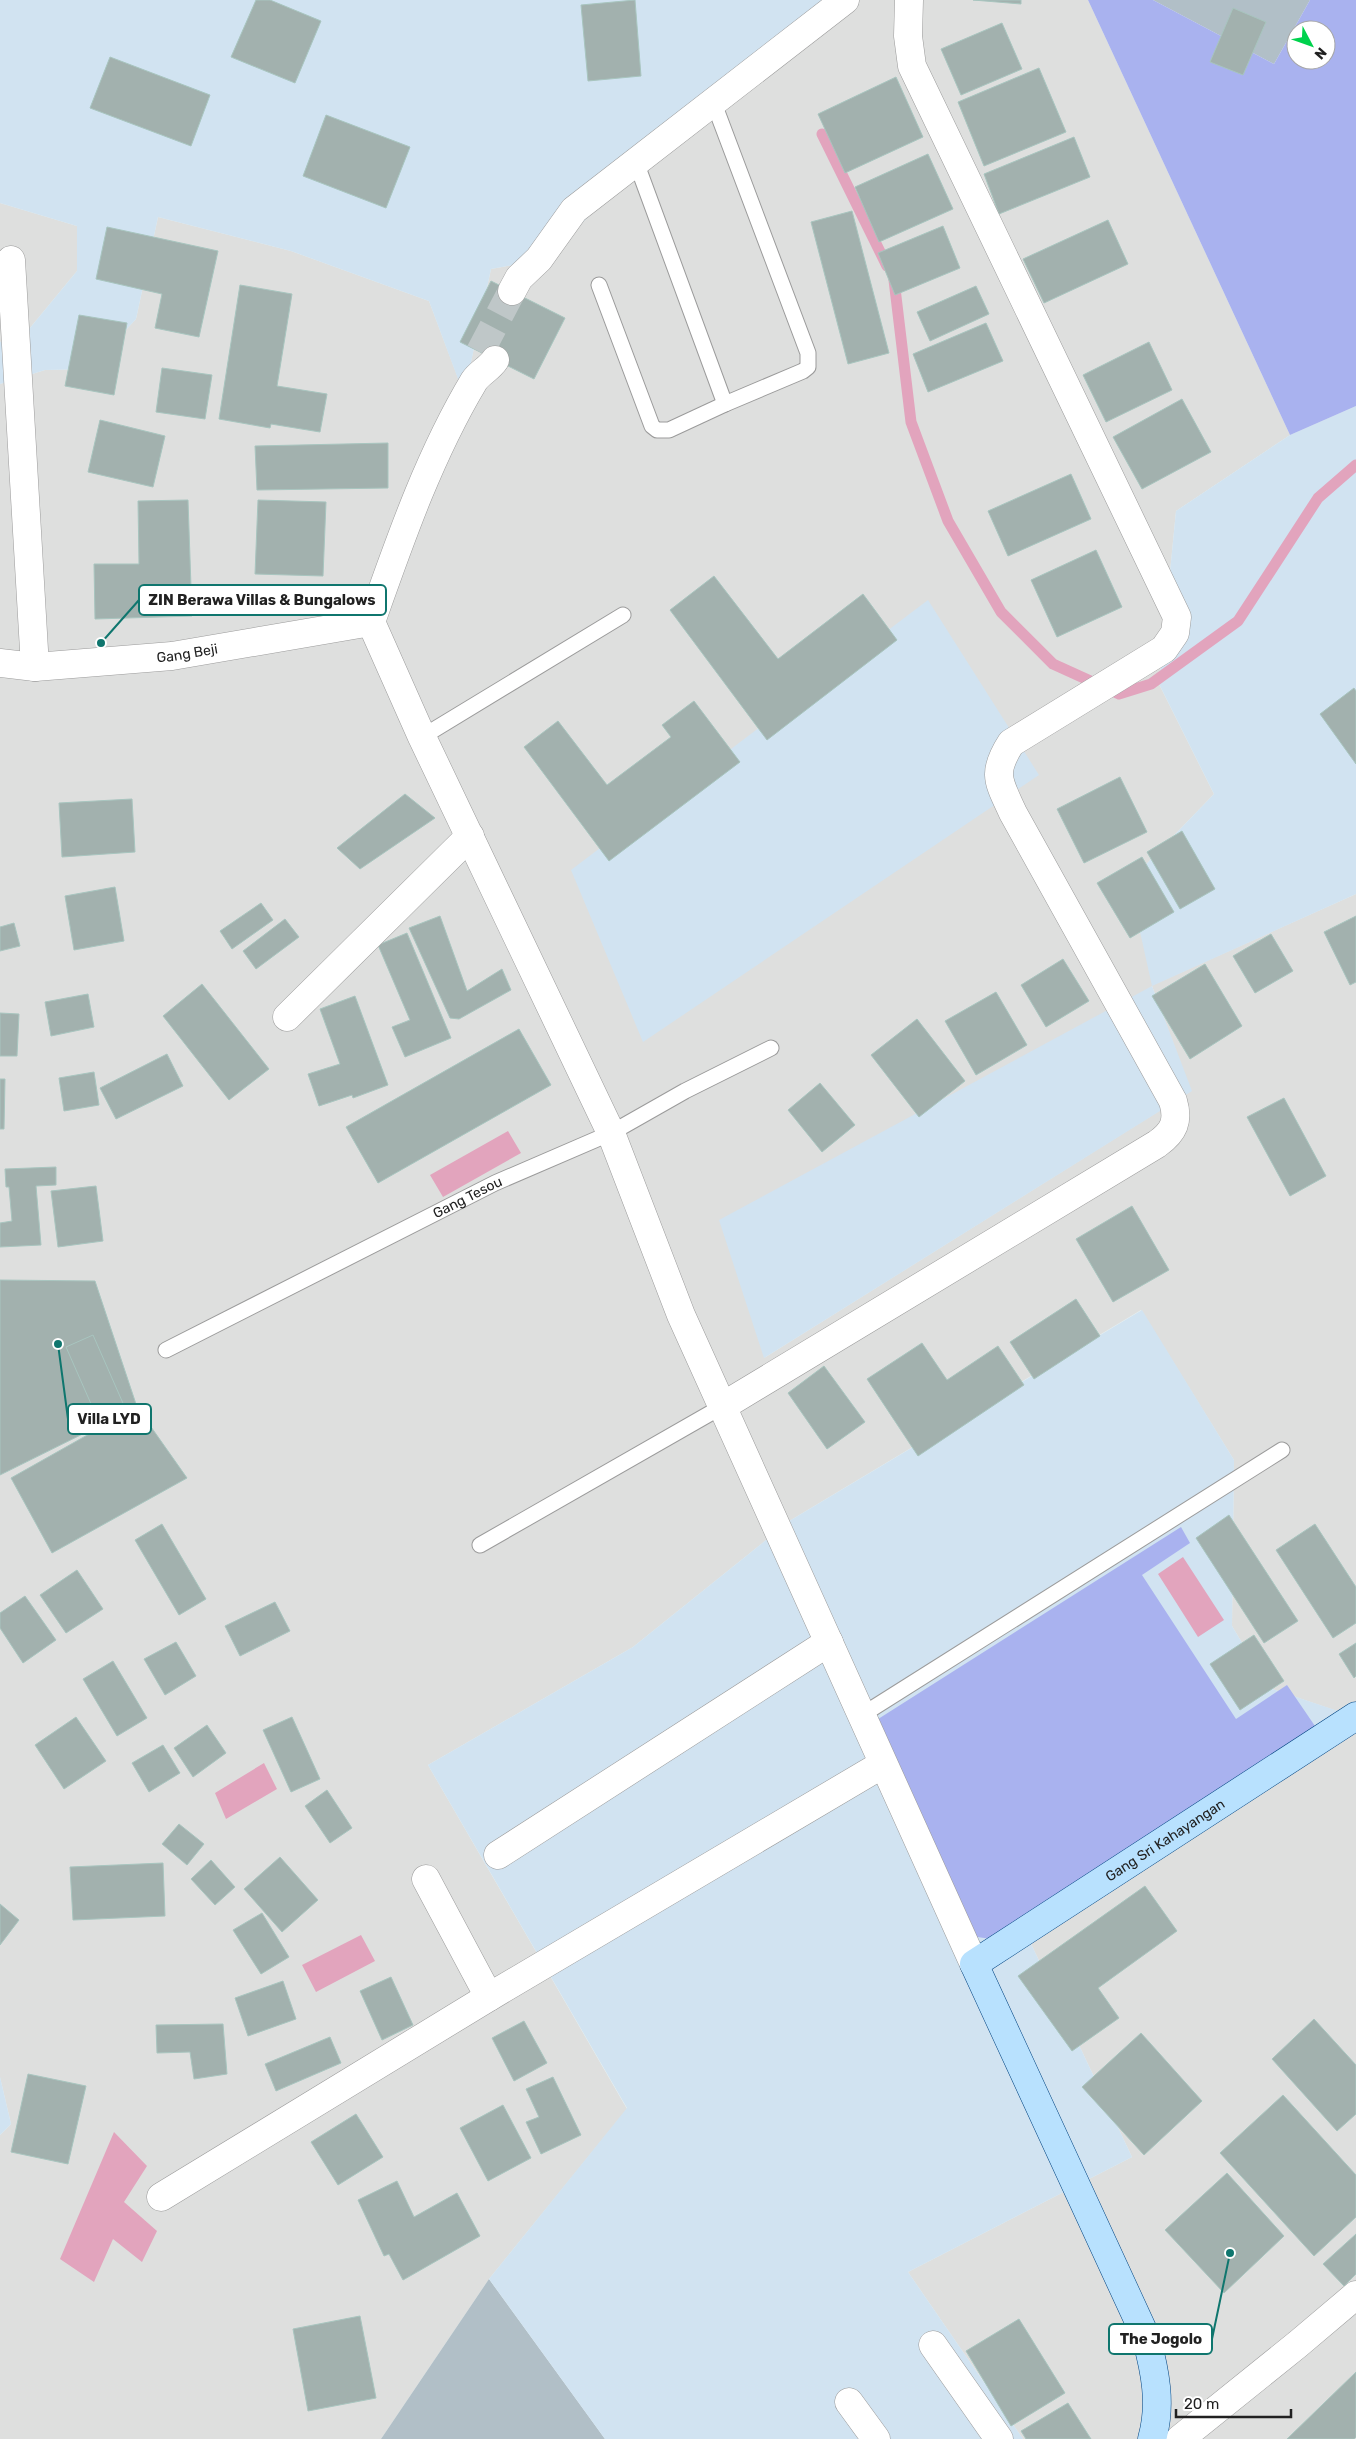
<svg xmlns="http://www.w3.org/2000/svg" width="1356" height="2439" font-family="Rubik,sans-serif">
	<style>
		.residential { fill: #dedfde; fill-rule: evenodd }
		.construction { fill: #b1bfc7 }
		.farmland { fill: #d1e3f1 }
		.grass { fill: #a9b2ef; fill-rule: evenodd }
		.water { fill: #e2a4bd }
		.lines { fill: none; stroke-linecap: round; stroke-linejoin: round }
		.stream { stroke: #e2a4bd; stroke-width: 11 }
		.building { fill: #a2b1ae; stroke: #a8c5bf }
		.street-tunnel { stroke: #bfc7c8; stroke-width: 28; stroke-dasharray: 28 14; stroke-linecap: butt }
		.lane-casing { stroke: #9b9b9b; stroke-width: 17 }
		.street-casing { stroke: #9b9b9b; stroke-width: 29 }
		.secondary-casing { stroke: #004380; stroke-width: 29 }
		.lane { stroke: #fff; stroke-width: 15 }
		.street { stroke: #fff; stroke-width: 28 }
		.secondary { stroke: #b8e1fe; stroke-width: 28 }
		.labels { text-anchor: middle; stroke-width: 4; stroke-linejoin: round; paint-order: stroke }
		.street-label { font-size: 14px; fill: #212121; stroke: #fff }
		.leader { fill: none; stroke: #0f766e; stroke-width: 2 }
		.callout-dot { fill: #0f766e; stroke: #fff; stroke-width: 2 }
		.callout { fill: #fff; stroke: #0f766e; stroke-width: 2 }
		.callout-label { font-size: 15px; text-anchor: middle; font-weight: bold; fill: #212121 }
	</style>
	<rect width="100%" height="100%" fill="#e7f1f2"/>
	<!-- residential -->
	<path class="residential" d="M841 0H1088L1290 435 1176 511 1159 684 1214 794 1129 882 1153 985 1356 894V2439H1023L908 2272 1132 2157 1024 1929 1349 1715 1269 1688 1232 1626 1234 1460 1141 1310 791 1520 633 1647 428 1765 627 2109 489 2279 381 2439H0V2135L11 2124 0 2077V1475L137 1407 95 1281 0 1280V384L45 370 90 369 136 319 158 217 291 251 429 301 464 394 491 269 547 259 672 132ZM1152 986 1191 1091 764 1358Z
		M0 203 77 226V271L25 334 0 342Z"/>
	<!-- construction -->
	<path class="construction" d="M1153 0H1310L1274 64Z
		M489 2279 605 2439H381Z"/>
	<!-- farmland -->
	<path class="farmland" d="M0 0H841L673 132 546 259 491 269 464 395 429 301 291 251 158 217 136 319 90 369 45 370 0 384V342L25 334 77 271V226L0 203Z
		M1356 406V894L1152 986 1192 1091 764 1358 719 1220 1152 986 1129 882 1214 794 1159 684 1176 511 1290 435Z
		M928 600 1039 775 643 1042 571 870Z
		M1142 1310 1234 1460 1232 1626 1269 1688 1350 1715 1024 1929 1132 2157 908 2272 1023 2439H605L489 2279 627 2108 428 1765 633 1647 791 1520Z
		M0 2077 11 2124 0 2135Z"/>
	<!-- grass -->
	<path class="grass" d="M1088 0H1153L1274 64 1310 0H1356V406L1290 435ZM1296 30H1326V60H1296Z
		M1181 1527 1190 1543 1142 1575 1236 1719 1287 1685 1317 1729 991 1939 971 1936 875 1721Z"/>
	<!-- water -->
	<path class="water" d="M508 1131 521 1153 443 1197 430 1175Z
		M1183 1557 1224 1620 1198 1637 1158 1574Z
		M264 1763 277 1789 226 1819 215 1793Z
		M361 1935 375 1961 316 1992 302 1965Z
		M114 2132 147 2166 124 2202 157 2231 142 2262 113 2239 94 2282 60 2259Z"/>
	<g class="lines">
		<!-- stream -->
		<path class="stream" d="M822 134 887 266
			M894 280 911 422 948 521 1001 612 1053 664 1119 694 1151 684 1238 621 1318 498 1356 465"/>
	</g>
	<!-- building -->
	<path class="building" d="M256 0H270L321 21 295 83 231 57Z
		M635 0 641 76 588 81 581 5Z
		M973 0H1021V4Z
		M1233 8 1266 22 1243 75 1210 62Z
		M1002 23 1022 69 961 95 941 49Z
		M110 57 210 95 191 146 90 108Z
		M1039 68 1066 132 984 166 958 102Z
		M896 77 923 137 845 173 818 114Z
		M326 115 410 147 386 208 303 176Z
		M1074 137 1090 177 999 214 984 174Z
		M928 154 953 209 879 242 855 187Z
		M852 211 889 353 848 364 811 222Z
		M1108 220 1128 264 1044 303 1023 259Z
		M943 226 960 268 895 295 878 253Z
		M107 227 218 251 199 337 155 328 162 294 96 279Z
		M491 281 565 318 534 379 460 342Z
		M240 285 292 294 277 386 327 394 320 432 271 424 270 428 219 419Z
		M976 286 989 314 930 341 917 312Z
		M79 315 127 323 114 395 65 386Z
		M986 323 1003 361 928 392 913 354Z
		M1149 342 1172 390 1106 422 1083 375Z
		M162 368 212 375 205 419 156 412Z
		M1182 399 1211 452 1142 489 1113 437Z
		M100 420 165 436 153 487 88 472Z
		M388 443V488L257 490 255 446Z
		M1071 474 1091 519 1008 556 988 511Z
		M188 500 192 616 95 619 94 564H139L138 501Z
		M258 500 326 502 323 576 255 574Z
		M1096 550 1122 607 1057 637 1031 580Z
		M714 576 778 659 863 594 897 640 767 740 670 610Z
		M1354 688 1356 691V764L1320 714Z
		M694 701 740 762 609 861 524 747 558 721 607 785 671 737 662 725Z
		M1120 777 1147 832 1084 863 1057 809Z
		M405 794 435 818 360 869 337 848Z
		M132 799 135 852 62 857 59 803Z
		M1182 831 1215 889 1180 909 1147 852Z
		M1142 857 1174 912 1130 938 1097 883Z
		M115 887 124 941 74 950 65 896Z
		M261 903 273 920 232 949 220 931Z
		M440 916 467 991 502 969 511 990 459 1019 450 1018 409 928Z
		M1356 916V982L1350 985 1324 932Z
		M285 919 299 937 256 969 243 951Z
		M14 923 20 946 0 951V927Z
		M407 933 451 1038 405 1057 392 1027 410 1020 378 945Z
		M1271 934 1293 971 1255 993 1233 956Z
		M1063 959 1089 1001 1046 1027 1021 985Z
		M1205 964 1242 1026 1190 1059 1152 996Z
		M202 984 269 1069 229 1100 163 1016Z
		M996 992 1027 1045 976 1075 945 1021Z
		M88 994 94 1027 51 1036 45 1002Z
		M355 996 388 1085 353 1098 352 1095 319 1106 308 1074 340 1064 320 1009Z
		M0 1013 19 1014 17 1056H0Z
		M917 1019 965 1081 919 1117 871 1055Z
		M519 1029 551 1085 378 1183 346 1127Z
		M167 1054 183 1086 116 1119 100 1088Z
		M94 1072 99 1105 64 1111 59 1078Z
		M0 1079H5L4 1129H0Z
		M820 1083 855 1125 822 1152 788 1110Z
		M1284 1098 1326 1176 1290 1196 1247 1117Z
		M56 1167V1185L36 1186 41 1245 0 1247V1223L12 1221 9 1187H6L5 1169Z
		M96 1186 103 1241 58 1247 51 1191Z
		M1132 1206 1169 1270 1113 1302 1076 1239Z
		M0 1280 95 1281 137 1407 0 1475Z
		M1076 1299 1100 1336 1034 1379 1010 1342Z
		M93 1335 126 1410 99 1422 66 1347Z
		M922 1343 947 1380 998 1346 1024 1385 918 1456 867 1379Z
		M824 1366 865 1422 827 1449 788 1393Z
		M137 1407 187 1478 52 1553 11 1478Z
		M1229 1515 1298 1621 1264 1643 1196 1538Z
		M162 1524 206 1599 179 1615 135 1540Z
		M1315 1524 1356 1587V1623L1333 1638 1276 1550Z
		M77 1570 103 1609 66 1633 40 1595Z
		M25 1596 56 1640 23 1663 0 1628V1613Z
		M275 1602 290 1631 240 1656 225 1626Z
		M1254 1635 1284 1681 1240 1710 1210 1664Z
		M176 1642 196 1676 165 1695 144 1659Z
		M1356 1643V1676L1354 1678 1339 1654Z
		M113 1661 147 1718 117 1736 83 1679Z
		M76 1717 106 1761 64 1789 35 1745Z
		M292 1717 320 1779 291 1792 263 1730Z
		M207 1725 226 1753 193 1777 174 1748Z
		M163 1745 180 1773 149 1792 132 1763Z
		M327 1790 352 1828 330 1843 305 1806Z
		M179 1824 204 1844 187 1865 162 1844Z
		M280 1857 318 1900 282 1932 244 1889Z
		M211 1860 235 1887 215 1905 191 1879Z
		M163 1863 165 1916 73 1920 70 1867Z
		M1145 1886 1177 1931 1098 1988 1119 2018 1072 2051 1018 1976Z
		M0 1904 19 1920 0 1945Z
		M262 1913 289 1957 261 1974 233 1930Z
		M391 1977 413 2025 382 2040 360 1991Z
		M283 1981 296 2019 248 2036 235 1998Z
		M1314 2019 1356 2065V2114L1337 2131 1272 2059Z
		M524 2021 547 2063 514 2081 492 2038Z
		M223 2024 227 2074 194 2079 190 2052 157 2053 156 2025Z
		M1141 2033 1202 2101 1144 2155 1082 2087Z
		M330 2037 341 2063 276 2091 265 2064Z
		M28 2074 86 2086 68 2164 11 2152Z
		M553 2077 581 2135 541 2154 526 2122 539 2117 526 2089Z
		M1283 2095 1356 2175V2217L1314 2256 1220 2153Z
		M503 2105 531 2158 488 2181 460 2128Z
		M356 2114 383 2157 338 2185 311 2142Z
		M1227 2173 1284 2236 1224 2293 1165 2230Z
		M397 2181 414 2217 457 2193 480 2236 403 2280 389 2254 384 2256 358 2200Z
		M1356 2234V2274L1344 2286 1323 2264Z
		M360 2316 376 2398 308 2411 293 2329Z
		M1019 2319 1065 2393 1011 2426 966 2351Z
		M1356 2372V2437L1354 2439H1287Z
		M1068 2403 1091 2439H1026L1021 2431Z"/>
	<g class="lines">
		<!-- street-tunnel -->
		<path class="street-tunnel" d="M480 352 512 291"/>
		<!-- lane casing -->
		<g class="lane-casing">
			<g id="lane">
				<path d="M636 162 725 404 803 371 808 367V353L713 101"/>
				<path d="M599 285 652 426 657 430H669L725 404"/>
				<path d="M422 737 623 615"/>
				<path id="s1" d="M166 1350 495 1183 611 1133 685 1091 771 1048"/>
				<path d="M480 1545 723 1406"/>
				<path d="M862 1715 1282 1450"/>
			</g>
		</g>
		<!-- street casing -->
		<g class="street-casing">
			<g id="street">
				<path d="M11 260 35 667"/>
				<path d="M512 291 519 278 539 259 574 210 845 0"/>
				<path d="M495 360C489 369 479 373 474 381 429 456 400 540 371 622L422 737 611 1133 681 1315 974 1964"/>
				<path id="s2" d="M0 663 35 667 172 656 371 622"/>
				<path d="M287 1017 470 836"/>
				<path d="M723 1406 1157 1144C1174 1132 1179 1121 1173 1101L1013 813C999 782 991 774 1011 743L1164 649 1175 633 1177 617 912 66 908 36 909 0"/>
				<path d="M498 1855 829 1642"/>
				<path d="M426 1879 489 1997"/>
				<path d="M161 2197 489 1997 883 1764"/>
				<path d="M933 2345 999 2439"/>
				<path d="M849 2402 876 2439"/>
				<path d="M1180 2439 1298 2344 1356 2295"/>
			</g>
		</g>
		<!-- secondary casing -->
		<g class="secondary-casing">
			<g id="secondary">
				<path id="s3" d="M1152 2439C1162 2404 1155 2371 1146 2337L974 1964 1356 1716"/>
			</g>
		</g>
		<!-- lane -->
		<use href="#lane" class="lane"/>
		<!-- street -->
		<use href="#street" class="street"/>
		<!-- secondary -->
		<use href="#secondary" class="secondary"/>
	</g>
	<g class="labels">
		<!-- street labels -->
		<g class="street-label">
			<text dy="5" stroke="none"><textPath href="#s2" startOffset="188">Gang Beji</textPath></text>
			<text dy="5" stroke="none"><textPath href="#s1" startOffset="338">Gang Tesou</textPath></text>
			<text dy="5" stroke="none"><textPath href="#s3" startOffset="742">Gang Sri Kahayangan</textPath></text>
		</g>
	</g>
	<!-- callouts -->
	<path class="leader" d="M101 643L139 600M58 1344L68 1419M1230 2253L1212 2339"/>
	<g class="callout-dot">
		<circle cx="101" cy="643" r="5"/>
		<circle cx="58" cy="1344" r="5"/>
		<circle cx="1230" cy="2253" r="5"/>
	</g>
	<g class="callout">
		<rect x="139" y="585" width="247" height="30" rx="5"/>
		<rect x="68" y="1404" width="83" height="30" rx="5"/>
		<rect x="1109" y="2324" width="103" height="30" rx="5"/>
	</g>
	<g class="callout-label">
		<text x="262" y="605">ZIN Berawa Villas &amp; Bungalows</text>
		<text x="109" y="1424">Villa LYD</text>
		<text x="1161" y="2344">The Jogolo</text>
	</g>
	<!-- north arrow -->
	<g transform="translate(1311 45) rotate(131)"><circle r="24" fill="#ffffff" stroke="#a6a6a6"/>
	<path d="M0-4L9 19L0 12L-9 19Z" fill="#00d24d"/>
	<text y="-8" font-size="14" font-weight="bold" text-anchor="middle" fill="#212121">N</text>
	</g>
	<!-- scale -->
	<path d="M1176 2409v8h115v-8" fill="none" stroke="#212121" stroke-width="2.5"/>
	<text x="1184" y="2409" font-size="15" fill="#212121" stroke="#ffffff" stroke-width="4" paint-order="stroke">20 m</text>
</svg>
